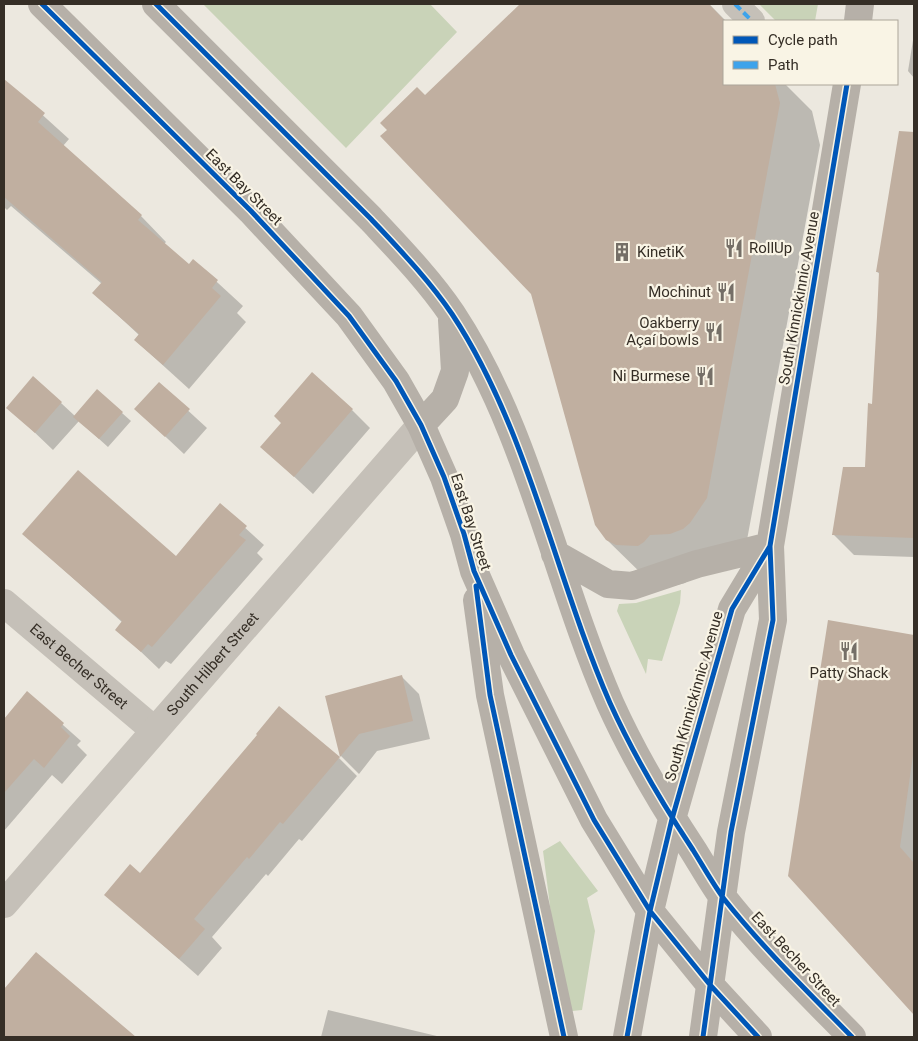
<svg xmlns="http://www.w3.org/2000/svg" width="918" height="1041" font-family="Roboto,sans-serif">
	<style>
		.green { fill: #c9d3b8 }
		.shadow { fill: #0003 }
		.building { fill: #c0afa0 }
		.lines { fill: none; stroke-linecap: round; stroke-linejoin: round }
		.pedestrian { stroke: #c5c0b8; stroke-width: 26 }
		.minor { stroke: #c5c0b8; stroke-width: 28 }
		.secondary { stroke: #b6b0a8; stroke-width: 28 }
		.quiet { stroke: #3ea3eb; stroke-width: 4; stroke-dasharray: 8 4; stroke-linecap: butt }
		.cycleway-casing { stroke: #f9f4e5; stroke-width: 8 }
		.cycleway { stroke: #0057b8; stroke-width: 5 }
		.labels { text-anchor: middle; stroke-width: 4.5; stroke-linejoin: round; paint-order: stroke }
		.street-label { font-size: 15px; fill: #352e26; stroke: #f9f4e5 }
		.poi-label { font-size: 15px; fill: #352e26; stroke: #f9f4e5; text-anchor: end }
	</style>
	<rect width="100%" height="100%" fill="#ece8df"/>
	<!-- green -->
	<path class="green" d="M203 4H430L457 32 346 148Z
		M759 4H818L815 21H776Z
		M681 590 680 603 662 661 648 659 646 674 617 611 619 604 636 603Z
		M560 841 598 891 587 898 595 931 582 1010 572 1011 553 930 543 851Z"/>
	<!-- shadow -->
	<path class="shadow" d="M522 4H709L726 21 724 84H785L812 111 820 145 747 540 692 576 685 583 669 587 648 580 606 539 532 293 425 96Z
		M914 34V78L908 71Z
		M4 80 69 139 63 146 141 216 166 242 164 244 189 266 193 260 243 306 237 313 246 322 189 389 135 340 139 335 94 293 102 284 11 206 7 210 4 207Z
		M914 167V557L854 555 834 535 866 468 874 405 880 274 877 272 913 183Z
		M159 384 207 428 184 454 136 409Z
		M61 403 75 416 122 413 131 421 108 447 79 421 53 450 8 407Z
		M352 410 370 428 313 494 262 447Z
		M220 505 264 545 257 553 263 559 171 664 166 661 159 669 117 629 123 623 24 534 176 558Z
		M830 622 914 637V1013L790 875Z
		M401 676 419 694 430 739 377 751 359 774 341 756 327 697Z
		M27 693 81 741 77 745 87 755 62 784 52 775 4 831V721Z
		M339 758 357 776 302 841 299 839 268 876 266 874 212 937 222 948 198 976 106 895Z
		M36 953 135 1037H4V991Z
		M328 1010 441 1037H321Z"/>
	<!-- building -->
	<path class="building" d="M520 4H709L724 20V84H775L780 103 707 498 690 523 683 529 670 534 650 535 644 542 638 546 616 545 606 540 595 525 531 294 380 136 387 130 380 123 417 87 425 95Z
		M4 79 45 113 38 122 142 215 138 220 189 264 193 259 218 280 212 288 221 296 163 365 134 340 139 334 92 293 102 282 4 197Z
		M899 131 914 132V538L832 535 843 467H865L868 403 872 404 877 317 879 272H876Z
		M312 372 353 409 294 477 260 447 281 423 274 416Z
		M33 376 62 402 35 433 6 408Z
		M159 382 190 409 165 437 134 409Z
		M97 389 123 412 99 439 73 417Z
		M78 470 176 556 220 503 247 526 239 535 246 540 152 647 148 644 141 652 115 630 122 621 22 534Z
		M828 620 914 635V748L900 847 914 863V1015L788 876Z
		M402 675 413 721 359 734 340 757 325 696Z
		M27 691 64 723 61 727 70 736 44 768 34 759 4 793V719Z
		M279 706 340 757 283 824 280 822 249 859 247 857 194 919 205 929 179 959 104 895 130 864 140 873 257 735 256 734Z
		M36 952 136 1037H4V989Z"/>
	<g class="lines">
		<!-- pedestrian -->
		<path class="pedestrian" d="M735 4 752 21"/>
		<!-- minor -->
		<g class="minor">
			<path id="s1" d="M4 603 154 730"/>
			<path id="s2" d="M4 904 421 425"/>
		</g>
		<!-- secondary -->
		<path class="secondary" d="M42 4 251 211 349 316 396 381 421 425 444 477 464 534 474 571 511 655 594 820 650 911 711 986 758 1037
			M156 4 371 219C399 249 429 280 452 314 528 429 555 577 610 703 633 754 662 803 693 850 703 866 713 884 724 899 763 948 808 992 852 1037
			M858 21 860 4
			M421 425 445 399 455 371 452 320
			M555 554 608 584 632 586 697 564 770 546
			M477 600 490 695 564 1037
			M627 1037 650 911 672 819 732 609 770 546
			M703 1037 731 832 773 620 770 546 847 84"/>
		<!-- quiet -->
		<path class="quiet" d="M735 4 752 21"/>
		<!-- cycleway casing -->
		<g class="cycleway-casing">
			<path id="cycleway" d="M42 4 251 211 349 316 396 381 421 425 444 477 464 534 474 571 511 655 594 820 650 911 711 986 758 1037
				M156 4 371 219C399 249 429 280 452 314 528 429 555 577 610 703 633 754 662 803 693 850 703 866 713 884 724 899 763 948 808 992 852 1037
				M476 586 490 695 564 1037
				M627 1037 650 911 672 819 732 609 770 546
				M703 1037 731 832 773 620 770 546 847 84"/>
		</g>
		<!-- cycleway -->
		<use href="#cycleway" class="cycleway"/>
	</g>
	<!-- icons -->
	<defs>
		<g id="restaurant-bare" transform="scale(1.5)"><path d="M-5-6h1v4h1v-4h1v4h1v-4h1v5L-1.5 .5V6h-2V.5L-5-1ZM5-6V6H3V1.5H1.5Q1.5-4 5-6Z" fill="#756f67" stroke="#f9f4e5" stroke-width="2.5" paint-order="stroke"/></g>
		<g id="building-bare" transform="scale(1.5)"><path d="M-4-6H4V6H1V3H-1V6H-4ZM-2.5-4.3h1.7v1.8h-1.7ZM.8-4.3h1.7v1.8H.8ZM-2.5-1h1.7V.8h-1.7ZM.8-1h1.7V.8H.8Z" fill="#756f67" stroke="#f9f4e5" stroke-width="2.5" paint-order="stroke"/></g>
	</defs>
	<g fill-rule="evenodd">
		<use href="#restaurant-bare" x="734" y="248"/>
		<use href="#building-bare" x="622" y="252"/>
		<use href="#restaurant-bare" x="726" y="292"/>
		<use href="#restaurant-bare" x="714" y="332"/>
		<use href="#restaurant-bare" x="705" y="376"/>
		<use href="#restaurant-bare" x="849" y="651"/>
	</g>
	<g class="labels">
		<!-- street labels -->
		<g class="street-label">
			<text transform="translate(244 187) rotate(45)" y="5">East Bay Street</text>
			<text transform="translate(799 298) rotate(-80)" y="5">South Kinnickinnic Avenue</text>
			<text transform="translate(471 522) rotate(72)" y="5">East Bay Street</text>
			<text dy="5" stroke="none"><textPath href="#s2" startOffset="318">South Hilbert Street</textPath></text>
			<text dy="5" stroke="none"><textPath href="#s1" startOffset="98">East Becher Street</textPath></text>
			<text transform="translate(694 696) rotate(-74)" y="5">South Kinnickinnic Avenue</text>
			<text transform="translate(796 959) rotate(47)" y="5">East Becher Street</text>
		</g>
		<!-- poi labels -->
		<g class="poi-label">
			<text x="749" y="253" text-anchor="start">RollUp</text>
			<text x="637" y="257" text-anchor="start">KinetiK</text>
			<text x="711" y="297">Mochinut</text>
			<text x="699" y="328">Oakberry<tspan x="699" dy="17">Açaí bowls</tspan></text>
			<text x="690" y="381">Ni Burmese</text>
			<text x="849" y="678" text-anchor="middle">Patty Shack</text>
		</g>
	</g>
	<!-- border -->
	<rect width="918" height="1041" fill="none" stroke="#352e26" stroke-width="10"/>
	<!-- legend -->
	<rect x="723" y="20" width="175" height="65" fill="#f9f4e5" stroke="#aba599"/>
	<rect x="733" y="36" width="25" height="8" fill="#0057b8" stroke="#aba599"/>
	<text x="768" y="45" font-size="15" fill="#352e26">Cycle path</text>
	<rect x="733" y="61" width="25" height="8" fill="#3ea3eb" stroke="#aba599"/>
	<text x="768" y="70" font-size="15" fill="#352e26">Path</text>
</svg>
